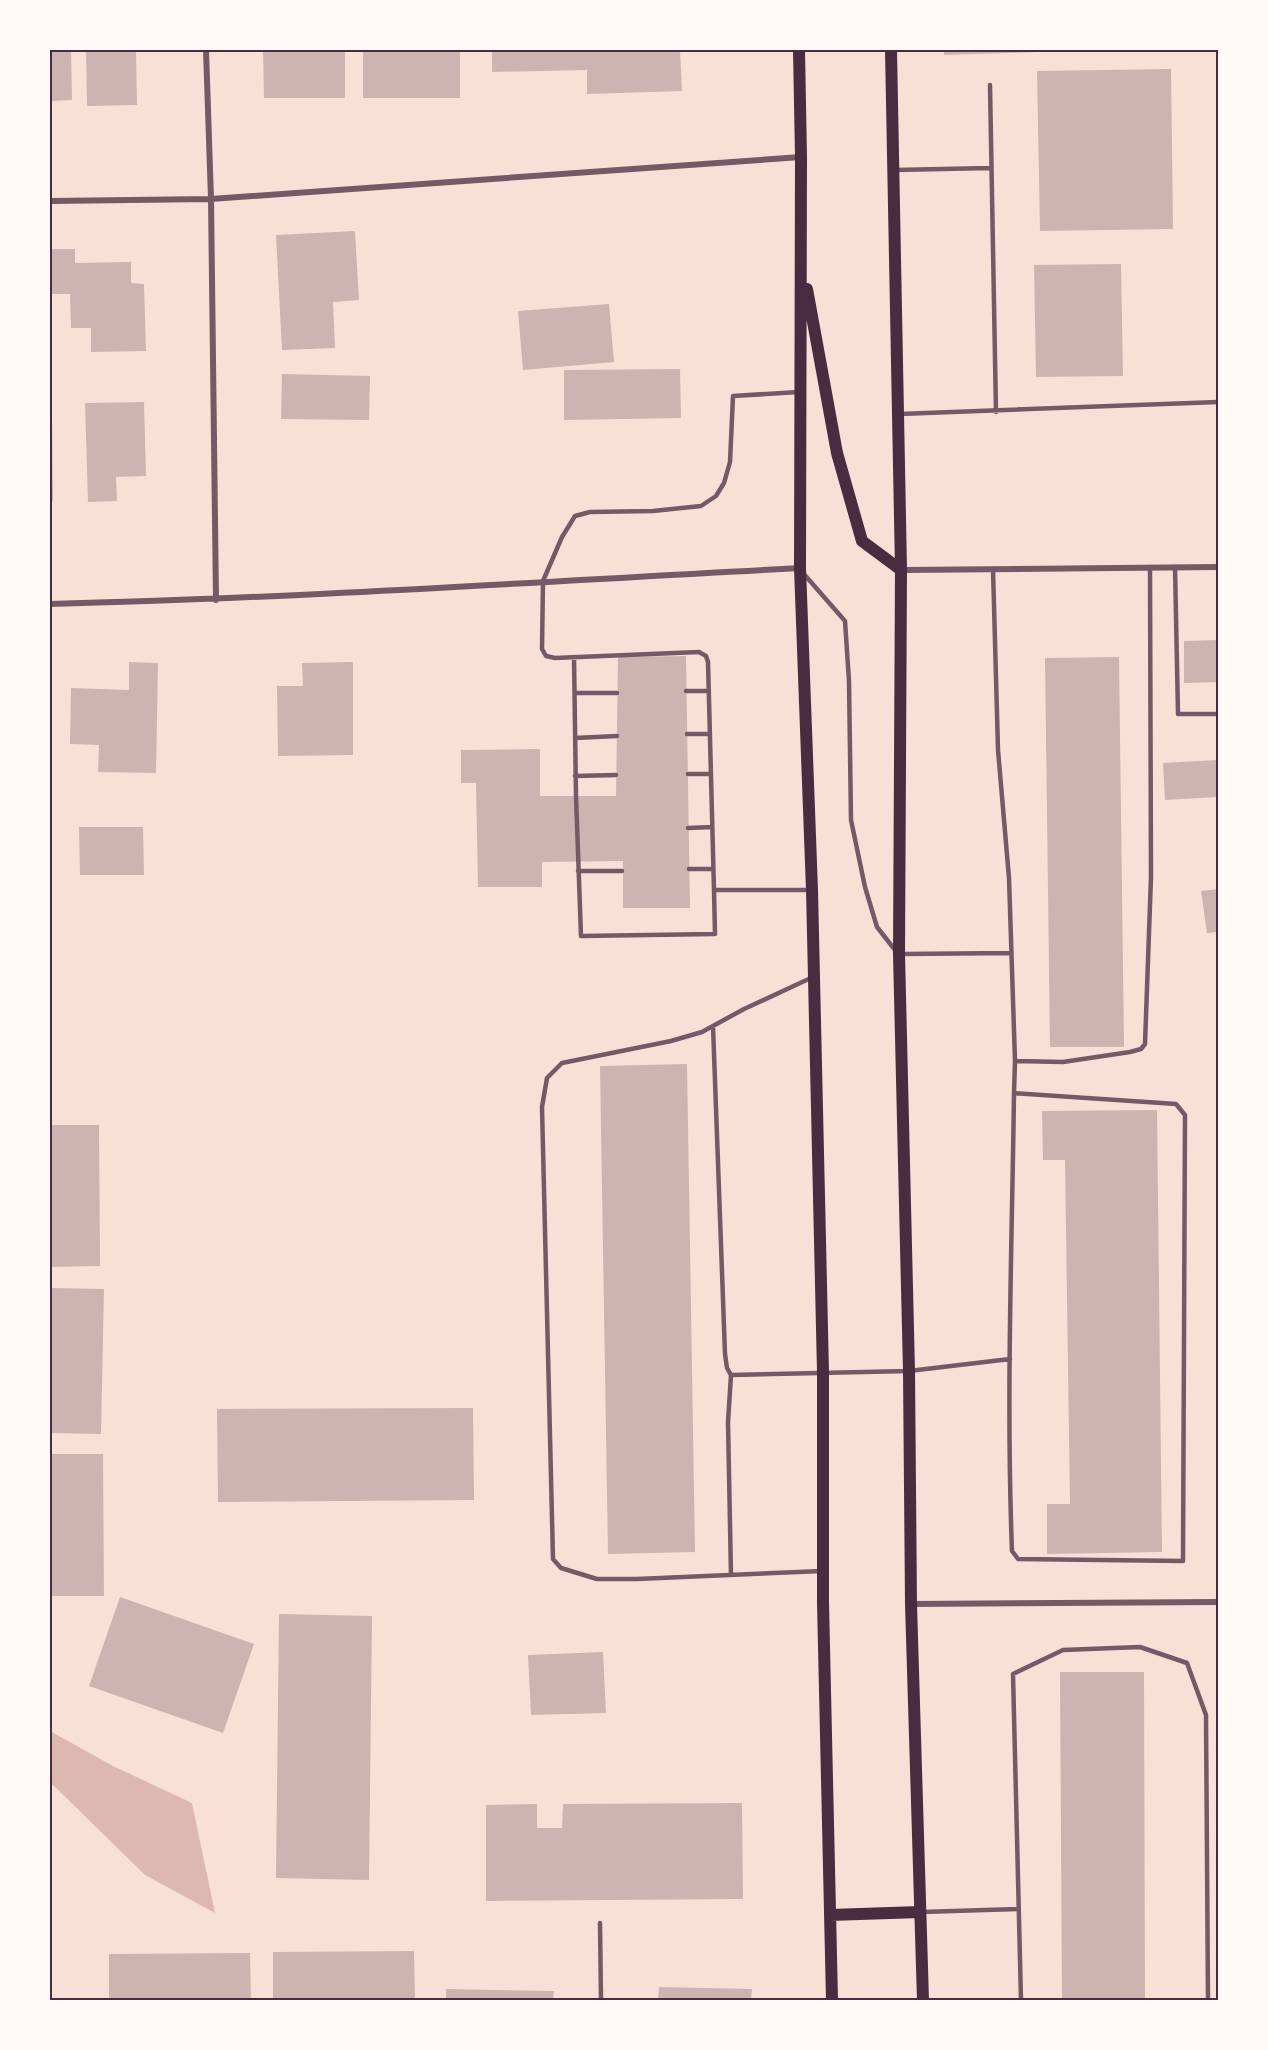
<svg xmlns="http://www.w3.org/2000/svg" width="1268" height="2050" font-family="'Crimson Pro',serif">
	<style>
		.water { fill: #dcb8b0 }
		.building { fill: #ccb4b1 }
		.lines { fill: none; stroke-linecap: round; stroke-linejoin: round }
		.service { stroke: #755966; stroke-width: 4.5 }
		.minor { stroke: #755966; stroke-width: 6 }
		.secondary { stroke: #4a2c40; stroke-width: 12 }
		.neatline { fill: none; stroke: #4a2c40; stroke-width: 2 }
	</style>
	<rect width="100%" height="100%" fill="#f7e1d7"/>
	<!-- water -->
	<path class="water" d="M50 1731 113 1766 192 1803 215 1913 145 1875 50 1782Z"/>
	<!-- building -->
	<path class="building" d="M50 50H71L72 100 50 101Z
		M86 50H136L137 105 87 106Z
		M263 50 345 51V98H264Z
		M363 50H460V98H363Z
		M492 50H680L682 91 587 94V70L492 72Z
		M944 50H1039V52L944 55Z
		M1171 69 1173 229 1040 231 1037 71Z
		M355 231 359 300 333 302 335 348 282 350 276 235Z
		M50 249H75V263L131 262V283L144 284 146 351 91 352V328H71L70 294H50Z
		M1121 264 1123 376 1036 377 1034 265Z
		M609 304 614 362 523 370 518 311Z
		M680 369 681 418 564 420V370Z
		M282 374 370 376 369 420 281 419Z
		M144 402 146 476 116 477 117 501 88 502 85 403Z
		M50 413H52L53 501H50Z
		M1218 640V682L1184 683V641Z
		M686 656 690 908H623V861L542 862V887H478L476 783H461V750L540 749V796H616L618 657Z
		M1119 657 1124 1047H1050L1045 658Z
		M129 662 158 663 156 773 98 772 99 745 70 744 71 688 129 690Z
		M353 662V755L278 756 277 686H303L302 663Z
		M1218 760V797L1165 800 1163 763Z
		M79 827H143L144 875H80Z
		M1218 889V932L1207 933 1201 891Z
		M687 1064 695 1552 608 1554 600 1066Z
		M1157 1110 1162 1552 1047 1554V1504H1070L1065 1160H1043L1042 1111Z
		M50 1125H99L100 1266 50 1267Z
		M50 1288 104 1289 101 1434 50 1433Z
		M473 1408 474 1500 218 1502 217 1409Z
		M50 1454H103L104 1596H50Z
		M120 1597 254 1644 223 1733 89 1686Z
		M279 1614 372 1616 369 1880 276 1878Z
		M603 1652 606 1713 531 1715 528 1655Z
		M1060 1672H1144L1145 2000H1062Z
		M742 1803 743 1899 486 1901V1805L537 1804V1828H562L563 1804Z
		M414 1951 415 2000H273V1952Z
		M250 1953 251 2000H109V1954Z
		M659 1987 752 1989 751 2000H658Z
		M446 1989 554 1991 553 2000H446Z"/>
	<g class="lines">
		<!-- service -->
		<path class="service" d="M990 85 996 412
			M894 170 991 168
			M799 392 733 396 730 462 724 483 716 496 701 506 653 511 590 512 575 516 562 537 543 581 542 649 546 656 555 658 699 652 706 656 708 662 714 890H812
			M900 414 1218 402
			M1175 567 1178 714H1218
			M993 569 998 750 1009 878 1015 1061 1063 1062 1130 1052 1141 1049 1145 1044 1151 877 1150 567
			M803 573 845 621 849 681 851 820 865 887 877 927 895 950
			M574 657 576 796 581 936 715 934 714 890
			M686 691H709
			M575 693H617
			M687 734H710
			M575 738 617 736
			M688 774H711
			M575 776 616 775
			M688 828 712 827
			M689 869H713
			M578 871H622
			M902 954 1011 953
			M813 977 744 1009 702 1032 671 1041 562 1063 547 1078 542 1107 553 1559 561 1568 597 1579H637L822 1571
			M713 1026 725 1354 727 1368 731 1375 728 1422 731 1575
			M1014 1093 1176 1104 1185 1115 1183 1561 1018 1559 1012 1551C1006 1398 1012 1246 1014 1093L1015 1061
			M731 1375 909 1371 1010 1359
			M922 1912 1018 1909
			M600 1923 601 2000
			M1021 2000 1013 1674 1063 1650 1140 1647 1187 1663 1206 1715 1208 2000"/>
		<!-- minor -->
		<path class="minor" d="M206 50 211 199 216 600
			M50 201 211 199 801 157
			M902 570 1218 567
			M50 604C300 598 550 581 800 568
			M911 1604 1218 1602"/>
		<!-- secondary -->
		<path class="secondary" d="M799 50 801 157 800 568 812 890 823 1372V1602L832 2000
			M891 50 901 570 899 954 909 1371 911 1604 923 2000
			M807 289 837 453 862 541 901 570
			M830 1915 920 1912"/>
	</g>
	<!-- border -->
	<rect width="1268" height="2050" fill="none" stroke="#fffaf5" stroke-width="102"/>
	<rect x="51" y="51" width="1166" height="1948" class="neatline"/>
</svg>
